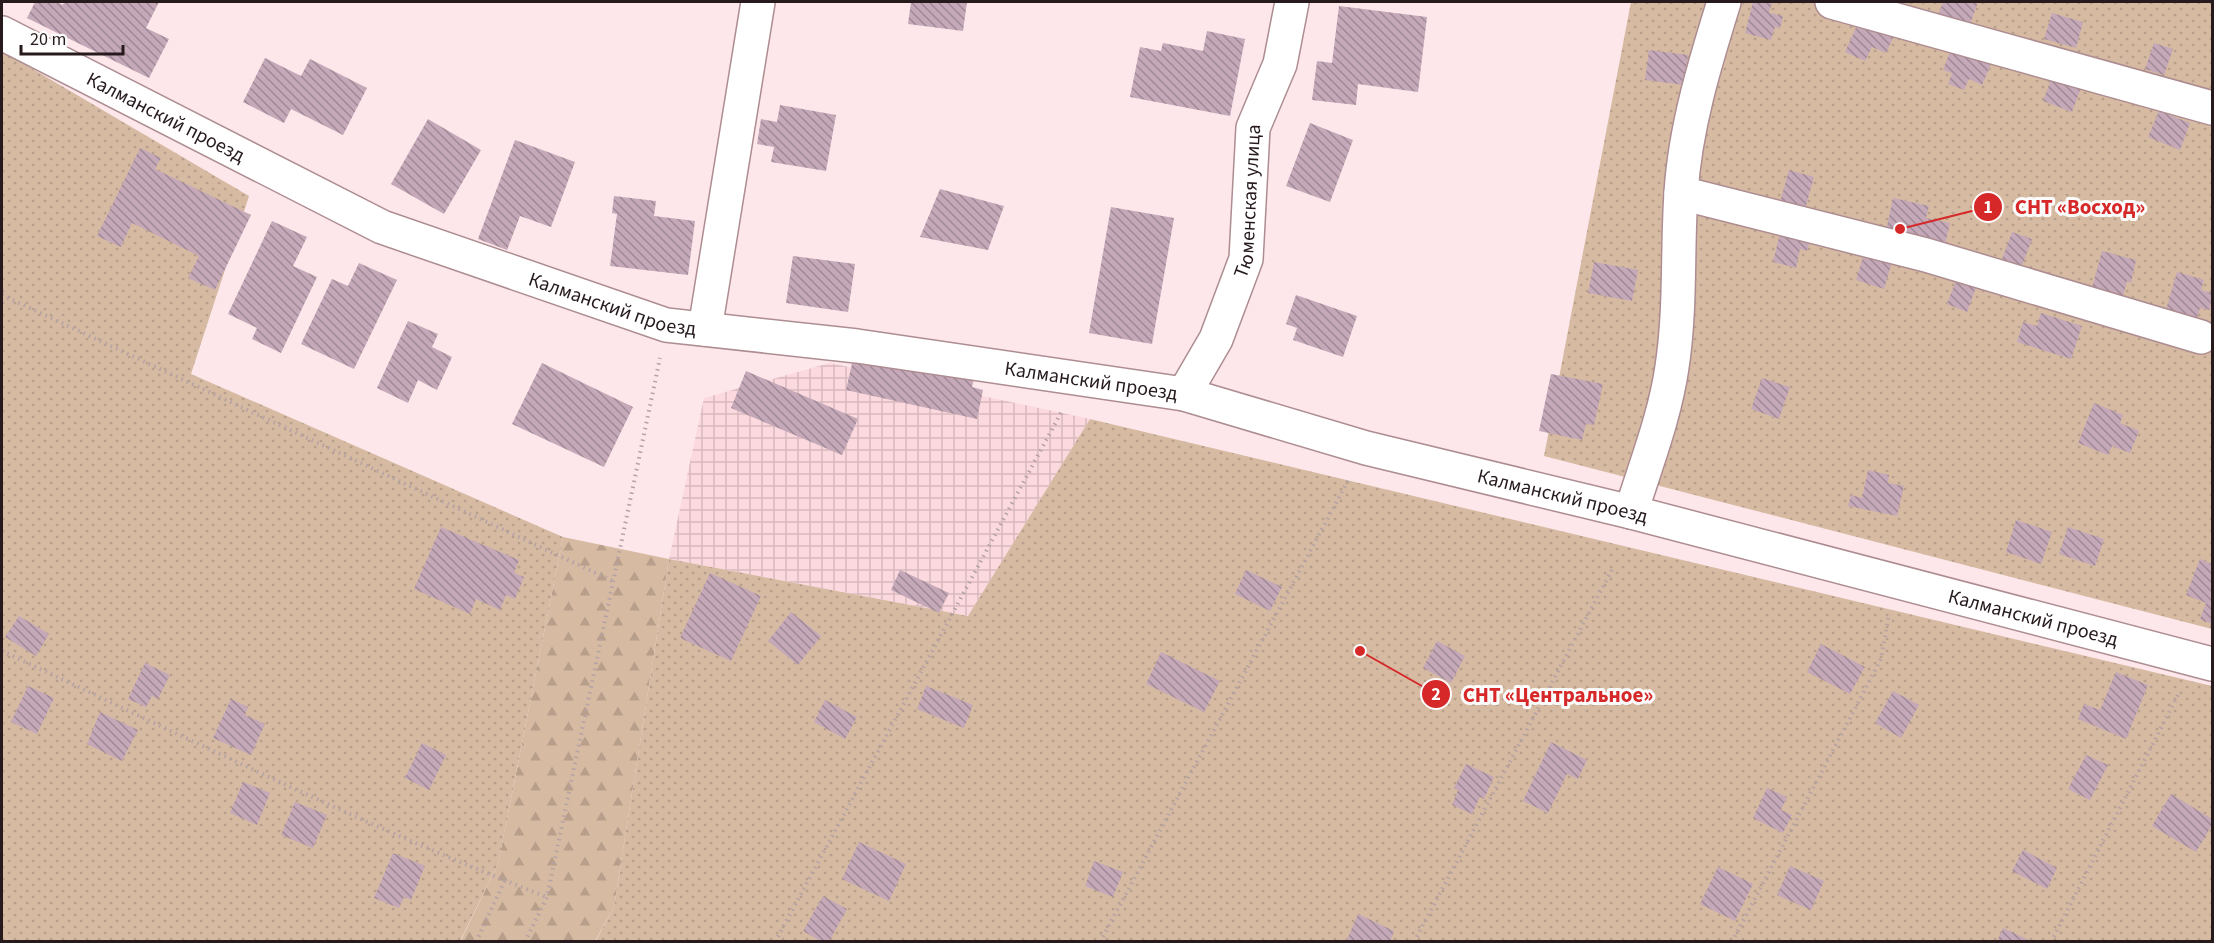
<svg xmlns="http://www.w3.org/2000/svg" width="2214" height="943" font-family="'Source Sans 3',sans-serif">
	<style>
		.industrial { fill: url(#industrial-grid) }
		.forest { fill: url(#forest-firs) }
		.park { fill: url(#park-dots) }
		.building { fill: url(#building-back-hatch) }
		.lines { fill: none; stroke-linecap: round; stroke-linejoin: round }
		.minor-casing { stroke: #ad8d91; stroke-width: 36 }
		.path { stroke: #b5a2a5; stroke-width: 4; stroke-dasharray: 1.5 4.5; stroke-linecap: butt }
		.minor { stroke: #fff; stroke-width: 33 }
		.labels { text-anchor: middle; stroke-width: 6; stroke-linejoin: round; paint-order: stroke }
		.street-label { font-size: 20px; fill: #261a1c; stroke: #fafbfa }
		.leader { fill: none; stroke: #d62828; stroke-width: 2 }
		.callout-dot { fill: #d62828; stroke: #fafbfa; stroke-width: 2 }
		.mark-label { font-size: 18px; text-anchor: middle; font-weight: bold; fill: #fff }
		.callout-label { font-size: 21px; text-anchor: middle; font-weight: bold; fill: #d62828; stroke: #fafbfa; stroke-width: 6; stroke-linejoin: round; paint-order: stroke }
	</style>
	<defs>
		<pattern id="industrial-grid" width="8" height="8" patternUnits="userSpaceOnUse" patternTransform="scale(1.5)"><rect width="8" height="8" fill="#fcd9de"/><path d="M0 4h8M4 0v8" fill="none" stroke="#d8babe"/></pattern>
		<pattern id="forest-firs" width="22" height="20" patternUnits="userSpaceOnUse" patternTransform="scale(1.5)"><rect width="22" height="20" fill="#d6baa2"/><path d="M5 1l3.5 6h-7zM16 11l3.5 6h-7z" fill="#b89f8b"/></pattern>
		<pattern id="park-dots" width="8" height="8" patternUnits="userSpaceOnUse" patternTransform="scale(1.5)"><rect width="8" height="8" fill="#d6baa2"/><path d="M2 2h.1M6 6h.1" fill="none" stroke="#b89f8b" stroke-width="1.8" stroke-linecap="round"/></pattern>
		<pattern id="building-back-hatch" width="6" height="6" patternUnits="userSpaceOnUse" patternTransform="scale(1.5)"><rect width="6" height="6" fill="#c5a9b9"/><path d="M-1 5l2 2M0 0l6 6M5-1l2 2" fill="none" stroke="#a08996"/></pattern>
	</defs>
	<rect width="100%" height="100%" fill="#fde7ea"/>
	<!-- industrial -->
	<path class="industrial" d="M830 363 1090 419 968 616 669 559 704 398Z"/>
	<!-- forest -->
	<path class="forest" d="M563 537 669 559 614 907 595 941 460 942 498 864Z"/>
	<!-- park -->
	<path class="park" d="M1631 2H2212V629L1544 456Z
		M2 51 249 196 191 374 563 537 498 864 460 941 2 942Z
		M1090 419 2212 686V941L595 942 614 907 669 559 968 616Z"/>
	<!-- building -->
	<path class="building" d="M35 2H57L63 5 64 2H159L146 28 169 39 149 78 27 18Z
		M911 2H967L963 31 908 24Z
		M1753 2 1772 3 1769 13 1783 16 1780 28 1775 27 1771 40 1745 33Z
		M1943 2H1978L1969 27 1938 16Z
		M1339 6 1427 17 1418 92 1358 84 1356 105 1312 100 1317 61 1332 63Z
		M2052 13 2083 22 2076 48 2044 39Z
		M1859 21 1894 36 1886 53 1872 47 1865 61 1845 52Z
		M1207 31 1245 39 1230 116 1130 97 1140 47 1161 51 1163 43 1203 51Z
		M2154 43 2173 49 2164 75 2145 69Z
		M1951 49 1991 64 1982 85 1969 79 1964 90 1948 84 1952 73 1943 70Z
		M1649 50 1688 55 1684 85 1645 80Z
		M265 58 301 76 310 59 367 88 343 135 291 109 284 123 243 102Z
		M2052 77 2081 88 2072 112 2043 101Z
		M780 105 836 115 826 171 771 162 774 147 757 144 761 119 777 122Z
		M2159 111 2190 123 2180 150 2148 137Z
		M428 119 481 150 444 214 391 184Z
		M1310 123 1353 140 1330 202 1286 186Z
		M515 140 575 162 551 227 520 216 507 250 478 239Z
		M140 148 161 158 155 169 251 215 215 290 188 278 199 256 132 223 121 247 97 236Z
		M1789 170 1814 177 1804 213 1779 206Z
		M940 189 1004 206 988 250 920 237Z
		M614 196 656 201 654 216 695 221 688 275 610 266 617 214 612 213Z
		M1893 198 1929 206 1926 218 1950 223 1945 245 1886 231Z
		M1111 207 1174 218 1152 344 1089 333Z
		M272 221 307 237 293 266 317 277 281 353 252 339 257 328 228 314Z
		M1781 229 1811 237 1807 251 1800 249 1796 268 1773 262Z
		M2012 232 2032 239 2022 266 2002 259Z
		M1865 250 1893 259 1884 289 1856 280Z
		M2102 251 2136 260 2131 283 2127 281 2123 296 2092 288Z
		M793 256 855 264 848 312 786 303Z
		M1594 262 1638 270 1632 301 1588 293Z
		M359 263 397 280 354 369 301 344 332 279 348 286Z
		M2177 272 2204 280 2201 290 2212 293 2210 310 2200 308 2196 322 2165 313Z
		M1958 275 1978 282 1967 312 1947 304Z
		M1296 295 1357 316 1343 357 1293 340 1297 328 1286 324Z
		M2041 313 2082 326 2071 359 2017 342 2023 322 2037 326Z
		M408 321 438 334 432 347 452 357 437 390 418 380 408 403 377 388Z
		M854 355 975 375 972 387 983 390 977 419 846 390Z
		M542 363 633 407 604 467 512 424Z
		M746 371 858 419 842 455 731 408Z
		M1551 374 1603 384 1594 425 1586 424 1582 440 1539 431Z
		M1762 378 1790 387 1779 419 1751 409Z
		M2094 403 2123 415 2120 423 2139 431 2130 453 2112 446 2108 455 2078 443Z
		M1868 470 1889 475 1888 483 1904 486 1897 516 1848 506 1851 495 1862 498Z
		M2016 520 2052 532 2041 564 2006 552Z
		M441 527 519 560 514 573 524 577 515 599 506 595 500 610 476 599 470 614 414 589Z
		M2068 527 2104 539 2095 566 2059 554Z
		M2200 559 2212 564V624L2200 619 2206 603 2186 595Z
		M900 570 949 593 939 613 891 590Z
		M1246 570 1282 587 1270 611 1235 594Z
		M710 573 761 596 731 661 680 638Z
		M791 612 821 636 798 665 768 641Z
		M19 616 49 634 36 656 5 637Z
		M1437 641 1465 656 1451 683 1423 668Z
		M1821 644 1865 667 1850 694 1807 672Z
		M1161 652 1220 681 1204 712 1146 684Z
		M145 663 170 675 158 699 152 696 146 707 128 699Z
		M2116 672 2148 685 2126 739 2078 719 2084 704 2100 710Z
		M28 686 54 698 37 734 11 722Z
		M926 686 973 705 964 728 917 709Z
		M1893 691 1919 705 1901 738 1875 723Z
		M231 699 248 707 245 715 265 724 251 755 213 738Z
		M825 700 857 717 845 739 814 722Z
		M100 712 138 730 122 761 87 744Z
		M1551 742 1587 760 1578 779 1567 774 1548 813 1523 801Z
		M422 743 446 755 429 790 405 778Z
		M2086 755 2108 765 2090 800 2068 789Z
		M1466 764 1494 777 1484 799 1480 797 1472 814 1452 805 1458 790 1454 788Z
		M243 782 270 793 257 825 230 813Z
		M1767 788 1787 797 1781 810 1792 815 1783 833 1753 818Z
		M2171 794 2212 819V825L2196 852 2152 826Z
		M295 802 327 815 313 848 281 835Z
		M859 842 906 864 889 901 842 879Z
		M2023 850 2057 868 2047 889 2012 871Z
		M393 853 425 866 411 900 404 897 399 908 374 898Z
		M1094 861 1123 872 1113 897 1085 886Z
		M1790 866 1824 881 1811 910 1777 895Z
		M1718 867 1753 884 1735 921 1700 904Z
		M823 896 847 909 829 942H822L803 931Z
		M1358 914 1394 931 1390 942H1346Z
		M2003 928 2033 942H1997Z"/>
	<g class="lines">
		<!-- minor casing -->
		<g class="minor-casing">
			<g id="minor">
				<path d="M1832 2 2212 108"/>
				<path id="s1" d="M2 33 382 227 666 325 857 346 1184 394 1366 448 1631 512 2212 664"/>
				<path d="M1681 193 1926 255 2201 337"/>
				<path d="M705 329 758 2"/>
				<path id="s2" d="M1184 394 1216 339 1246 259 1253 128 1280 64 1292 2"/>
				<path d="M1631 512C1646 464 1665 416 1672 367 1681 308 1677 251 1681 193 1685 128 1705 63 1724 2"/>
			</g>
		</g>
		<!-- path -->
		<path class="path" d="M2 295 615 582
			M2 651C182 735 361 825 547 897
			M476 942 505 880
			M525 942 547 897 660 358
			M775 942 1063 409
			M1100 942 1350 477
			M1414 942 1614 566
			M1732 942 1881 659 1889 614
			M2051 942 2180 691"/>
		<!-- minor -->
		<use href="#minor" class="minor"/>
	</g>
	<g class="labels">
		<!-- street labels -->
		<g class="street-label">
			<text dy="7" stroke="none"><textPath href="#s1" startOffset="184">Калманский проезд</textPath></text>
			<text dy="7" stroke="none"><textPath href="#s2" startOffset="207">Тюменская улица</textPath></text>
			<text dy="7" stroke="none"><textPath href="#s1" startOffset="670">Калманский проезд</textPath></text>
			<text dy="7" stroke="none"><textPath href="#s1" startOffset="1156">Калманский проезд</textPath></text>
			<text dy="7" stroke="none"><textPath href="#s1" startOffset="1642">Калманский проезд</textPath></text>
			<text dy="7" stroke="none"><textPath href="#s1" startOffset="2128">Калманский проезд</textPath></text>
		</g>
	</g>
	<!-- callouts -->
	<path class="leader" d="M1900 229L1988 207M1360 651L1436 694"/>
	<g class="callout-dot">
		<circle cx="1900" cy="229" r="6"/>
		<circle cx="1360" cy="651" r="6"/>
		<circle cx="1988" cy="207" r="15"/>
		<circle cx="1436" cy="694" r="15"/>
	</g>
	<g class="mark-label">
		<text x="1988" y="213">1</text>
		<text x="1436" y="700">2</text>
	</g>
	<g class="callout-label">
		<text x="2080" y="214">СНТ «Восход»</text>
		<text x="1558" y="702">СНТ «Центральное»</text>
	</g>
	<!-- border -->
	<rect width="2214" height="943" fill="none" stroke="#261a1c" stroke-width="6"/>
	<!-- scale -->
	<path d="M21 45v9h102v-9" fill="none" stroke="#261a1c" stroke-width="3"/>
	<text x="30" y="45" font-size="18" fill="#261a1c" stroke="#fafbfa" stroke-width="4.5" paint-order="stroke">20 m</text>
</svg>
